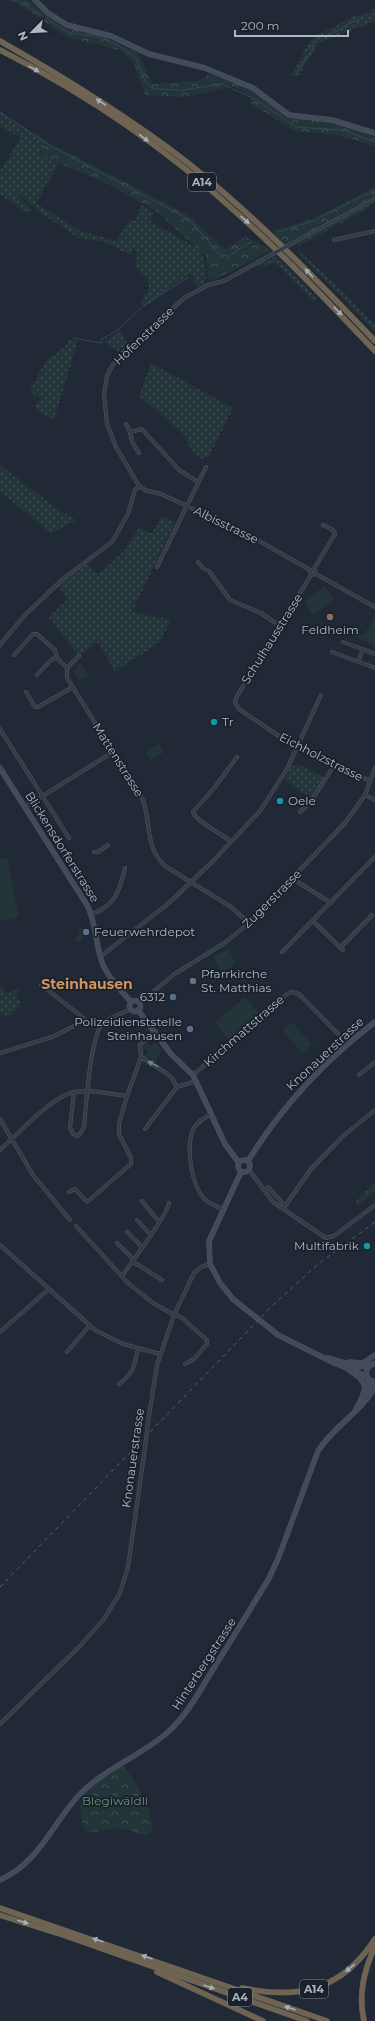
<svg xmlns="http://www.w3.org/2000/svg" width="375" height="2021" font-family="Montserrat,sans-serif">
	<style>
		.grass { fill: url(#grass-dots) }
		.forest { fill: url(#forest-crowns) }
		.park { fill: #233538 }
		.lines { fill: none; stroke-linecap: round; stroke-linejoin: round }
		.stream { stroke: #35445e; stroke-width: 1 }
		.street-casing { stroke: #4f5662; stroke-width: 4 }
		.secondary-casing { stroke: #4f5662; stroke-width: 5.5 }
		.highway-casing { stroke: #3f4652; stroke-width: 6 }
		.street { stroke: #343c48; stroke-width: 3 }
		.secondary { stroke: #424a5b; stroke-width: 4.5 }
		.highway { stroke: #6e6451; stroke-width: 5.5 }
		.rail { stroke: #565f6f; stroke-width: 1; stroke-dasharray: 4 4; stroke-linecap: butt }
		.street-bridge-casing { stroke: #4f5662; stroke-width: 4; stroke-linecap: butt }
		.street-bridge { stroke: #343c48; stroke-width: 3 }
		.oneway { fill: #a8aeb8 }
		.oneway2 { fill: #787f8c }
		.education-dot { fill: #8d6e63; stroke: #1a212c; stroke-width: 1.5 }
		.culture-dot { fill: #0f9aa8; stroke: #1a212c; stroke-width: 1.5 }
		.service-dot { fill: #5c6f8a; stroke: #1a212c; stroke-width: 1.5 }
		.worship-dot { fill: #6b7280; stroke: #1a212c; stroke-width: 1.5 }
		.labels { text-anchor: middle; stroke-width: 3.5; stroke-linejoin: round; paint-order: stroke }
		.shield { fill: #1a212c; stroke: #828996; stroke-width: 1 }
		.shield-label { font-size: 11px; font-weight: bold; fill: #afb6c4 }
		.street-label { font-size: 12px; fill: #afb6c4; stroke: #1a212c }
		.poi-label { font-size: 12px; fill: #afb6c4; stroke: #1a212c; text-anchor: start }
		.park-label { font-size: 12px; fill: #679473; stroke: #1a212c }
		.quarter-label { font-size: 14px; font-weight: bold; fill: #d0955e; stroke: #1a212c }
	</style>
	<defs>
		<pattern id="grass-dots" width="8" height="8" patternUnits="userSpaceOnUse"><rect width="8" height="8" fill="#233538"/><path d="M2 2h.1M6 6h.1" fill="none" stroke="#405053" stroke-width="1.8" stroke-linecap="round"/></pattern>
		<pattern id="forest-crowns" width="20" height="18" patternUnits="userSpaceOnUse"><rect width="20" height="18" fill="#233538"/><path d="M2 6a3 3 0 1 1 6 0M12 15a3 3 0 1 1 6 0" fill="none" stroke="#405053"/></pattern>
	</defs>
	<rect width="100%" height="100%" fill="#212937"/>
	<!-- grass -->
	<path class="grass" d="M375 7V21L319 43 298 76H291L311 39 353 16 366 14Z
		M0 112 46 141 40 155 59 163 36 203 80 231 116 241 130 219 135 221 141 205 155 213 150 221 200 250 205 263 206 277 204 284 199 287 194 281 193 276 189 274 143 308C137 287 165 296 135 266L137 256 134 247 130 255 105 242 79 238 44 215 14 191 32 210 28 214 0 194V171L21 137 0 127Z
		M369 205 370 207 299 246 297 244Z
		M299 251 342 291 375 325V332L297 252Z
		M276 256 318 299 314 302 278 265 272 264 259 267V264Z
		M121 331 127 345 120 352 103 342Z
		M70 339 78 340 54 420 36 410V404L42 399 33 394 30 389 47 360 65 347Z
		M151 363 233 408 209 456 202 459 193 452 183 434 139 396Z
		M0 465 59 510 76 520 51 534 0 491Z
		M162 516 175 522 132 612 171 620 159 643 115 671 98 642 79 656 49 617 68 599 57 585 86 562 98 574 123 552 139 528 152 533Z
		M297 763 325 778 311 798 285 780 292 765 296 766Z
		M0 985 7 994 17 989 19 992 16 994 21 1003 10 1016 0 1015Z"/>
	<!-- forest -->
	<path class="forest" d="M6 0H28L59 24 97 33 138 53 152 84 198 81 210 74 246 86 275 105 288 117 336 122 375 137V148L371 145 338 135 294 131 250 103V95L229 85 224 89 183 97 145 95 133 62 120 50 69 38 17 3Z
		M46 141 188 215 225 249 245 237 272 250 216 279 209 280 206 256 155 210 106 183 40 155Z
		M375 187V197L284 245 273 231 312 219Z
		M375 1183V1191L359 1204 356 1202 361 1195Z
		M123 1766C134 1779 159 1816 150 1834 143 1837 133 1831 125 1829 112 1827 100 1832 87 1833 82 1826 78 1804 82 1796 87 1787 112 1769 123 1766Z"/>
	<!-- park -->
	<path class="park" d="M324 586 334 599 314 615 304 602Z
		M375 617V647L349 632 351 629 363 636Z
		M80 663 88 675 78 681 74 672Z
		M159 744 164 752 151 760 146 752Z
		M7 857 19 917 0 921V859Z
		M87 927 89 936 81 938 82 941 76 943 75 938 80 933 79 928Z
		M228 949 236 963 224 972 221 971 213 957Z
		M245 997 259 1013 228 1039 215 1023Z
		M292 1022 312 1045 302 1053 282 1030Z
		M155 1042 162 1050 155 1064H152L154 1061 148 1056 147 1058 145 1056 148 1052 144 1049 143 1051 142 1048 147 1043 151 1046Z"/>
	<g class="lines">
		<!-- stream -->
		<path class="stream" d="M14 0 22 3 69 33 94 36 114 43 130 53 136 58 145 81 154 89 183 90 222 84 255 99 296 127 342 130 375 142
			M296 74 312 50 314 43 321 37 330 35 354 21 362 19
			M0 112 49 145 190 220 218 253 224 256 227 255
			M278 232 313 221 375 190
			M231 255 245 245 252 242
			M218 258 222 255
			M144 305 189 277
			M73 338 101 343 102 339 118 330 141 308"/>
		<!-- street casing -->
		<g class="street-casing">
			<path id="street" d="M334 240 375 231
				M291 244 375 199
				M271 255 224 281 208 285 184 298 122 355 112 366 107 376 104 394 107 424 116 447 139 486 145 490 161 494 247 534 310 570
				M126 424 130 432
				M139 453 132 442 130 432 142 429 179 470 198 482
				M198 562 204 569 209 571 230 600 261 613 280 626
				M157 567 206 467
				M314 569 335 534 333 530 323 525
				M316 574 311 575 310 571 314 569 316 574 375 607
				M311 575 236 698 235 703 239 709 289 743 370 781
				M343 642 375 654
				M0 645 24 616 64 578 112 542 128 514 135 490 139 486
				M332 652 375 668
				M14 655 33 634H37L55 650 57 658 67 668
				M79 656 67 668V678L143 800C151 823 145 848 165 866L231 907 249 923
				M358 662 363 649
				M37 675 52 659 57 658
				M26 692 35 707H38L73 687
				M0 729 69 838
				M365 795 375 800
				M25 807 113 752
				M300 812 312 800 335 764
				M231 842C222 833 197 823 193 812L215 787 237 757
				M94 852H98L108 845
				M293 879 331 903
				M92 914C115 906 120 890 125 868
				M313 921 343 950
				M340 948 372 915
				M282 952 375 857
				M101 956 169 903 214 860 260 811 287 769 321 695
				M41 985 86 1020 100 1027
				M140 1003 173 975 226 942 249 923 345 823 365 795 375 768
				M0 1053 52 1037 86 1020
				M141 1057 166 1073 172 1078 177 1087
				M193 1075 287 994 292 992 299 994 348 1044
				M359 1075 375 1062
				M177 1087 196 1081
				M74 1092 70 1127 73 1134 77 1136 80 1134 84 1127C86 1107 90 1036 103 1023 109 1017 122 1014 131 1009
				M211 1114C204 1118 198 1121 194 1128 185 1145 191 1188 207 1201 211 1204 218 1207 223 1210
				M0 1119 33 1175 70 1220
				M145 1129 177 1087
				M0 1150C17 1135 53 1095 75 1092 92 1089 110 1094 127 1096
				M249 1170 273 1202 326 1238 334 1236 375 1205
				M264 1190 268 1187 285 1206
				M69 1192 75 1189 87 1202 131 1164V1158L119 1134V1124L127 1096 141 1057 140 1045 154 1032
				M142 1201 159 1222
				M283 1209 311 1169 343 1136 375 1110
				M137 1220 150 1234
				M76 1226 128 1283 153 1303 174 1315
				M127 1232 142 1247
				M117 1243 133 1259
				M0 1245 95 1330 123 1344 160 1354
				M132 1261 162 1280
				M122 1276C130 1265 169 1212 169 1203
				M174 1314 182 1318 207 1340V1344L194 1359 185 1364
				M0 1332 49 1289
				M67 1352 89 1326
				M119 1384C135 1372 134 1366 138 1348
				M148 1422 157 1365 174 1315 194 1273 201 1267 210 1264
				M0 1724 80 1646 104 1619 120 1593 128 1567 145 1448"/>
		</g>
		<!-- secondary casing -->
		<g class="secondary-casing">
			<path id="secondary" d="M35 0 48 13 67 25 111 36 149 54 205 68 253 88 289 115 332 120 375 133
				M0 768 87 905C97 924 95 945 103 965 109 979 121 990 131 1002
				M129.5 1006a5.5 5.5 0 1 1 11 0a5.5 5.5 0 1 1-11 0Z
				M138 1010 171 1054 193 1075 225 1144 239 1163
				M238 1166a6 6 0 1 1 12 0a6 6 0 1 1-12 0Z
				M248 1161C282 1106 324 1061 375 1022
				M241 1172 209 1241 210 1264 220 1283 233 1299 278 1335 334 1363 366 1376
				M328 1358 358 1367 370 1365
				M349 1362 363 1363 375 1355
				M375 1363 368 1367 366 1373 368 1379 375 1383
				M349 1370C370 1382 367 1390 356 1409
				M366 1398 370 1381
				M0 1880C39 1863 52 1824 79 1795 105 1768 141 1756 168 1732 187 1715 199 1692 212 1671 231 1641 249 1611 268 1580L278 1559 318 1451C334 1426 360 1413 375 1387"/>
		</g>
		<!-- highway casing -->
		<g class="highway-casing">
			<path id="highway" d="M0 41C65 78 129 117 188 163 256 217 316 279 375 341
				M0 50C86 94 167 149 238 214 286 257 330 304 375 351
				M0 1908 327 2021
				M0 1915 66 1936 307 2021
				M157 1972 263 2021
				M242 1988C299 2000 342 1990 375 1939
				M364 2021C358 1994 364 1971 375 1946"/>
		</g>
		<!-- street -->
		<use href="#street" class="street"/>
		<!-- secondary -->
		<use href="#secondary" class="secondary"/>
		<!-- highway -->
		<use href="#highway" class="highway"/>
		<!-- rail -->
		<path class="rail" d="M0 1587 272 1306 318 1264 375 1222"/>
		<!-- street-bridge casing -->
		<g class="street-bridge-casing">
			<path id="street-bridge" d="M271 255 291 244
				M145 1448 148 1422"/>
		</g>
		<!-- street-bridge -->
		<use href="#street-bridge" class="street-bridge"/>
	</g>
	<!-- one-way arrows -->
	<defs><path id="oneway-solid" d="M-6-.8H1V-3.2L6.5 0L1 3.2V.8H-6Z"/></defs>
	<g class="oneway">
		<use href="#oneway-solid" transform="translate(34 69) rotate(29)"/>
		<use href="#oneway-solid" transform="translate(101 102) rotate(-147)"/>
		<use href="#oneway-solid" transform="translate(144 138) rotate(36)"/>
		<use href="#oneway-solid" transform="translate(245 220) rotate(42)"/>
		<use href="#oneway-solid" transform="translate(309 273) rotate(-134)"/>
		<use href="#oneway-solid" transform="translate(338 311) rotate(46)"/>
		<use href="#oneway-solid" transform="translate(23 1922) rotate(18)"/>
		<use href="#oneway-solid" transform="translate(98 1940) rotate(-161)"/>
		<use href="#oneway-solid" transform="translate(147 1957) rotate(-160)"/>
		<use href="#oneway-solid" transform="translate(350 1968) rotate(140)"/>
		<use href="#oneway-solid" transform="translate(209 1987) rotate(19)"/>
		<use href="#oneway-solid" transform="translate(290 2008) rotate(-161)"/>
	</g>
	<use class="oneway2" href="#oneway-solid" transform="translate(153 1064) rotate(-153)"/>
	<!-- markers -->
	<circle class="education-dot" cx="330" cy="617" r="4"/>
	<g class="culture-dot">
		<circle cx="214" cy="722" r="4"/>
		<circle cx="280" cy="801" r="4"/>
		<circle cx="367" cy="1246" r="4"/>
	</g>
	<g class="service-dot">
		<circle cx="86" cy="932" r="4"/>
		<circle cx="173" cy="997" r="4"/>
		<circle cx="190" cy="1029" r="4"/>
	</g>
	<circle class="worship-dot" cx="193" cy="981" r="4"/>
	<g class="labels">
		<!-- shield labels -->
		<g class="shield">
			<rect x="188" y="173" width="28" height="18" rx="3"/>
			<rect x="300" y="1980" width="28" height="18" rx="3"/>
			<rect x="228" y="1988" width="24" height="18" rx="3"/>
		</g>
		<g class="shield-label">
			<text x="202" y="186">A14</text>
			<text x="314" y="1993">A14</text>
			<text x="240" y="2001">A4</text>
		</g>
		<!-- street labels -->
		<g class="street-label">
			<text transform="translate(144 336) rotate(-44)" y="4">Höfenstrasse</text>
			<text transform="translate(226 525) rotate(26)" y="4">Albisstrasse</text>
			<text transform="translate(272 639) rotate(-58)" y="4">Schulhausstrasse</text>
			<text transform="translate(321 757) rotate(27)" y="4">Eichholzstrasse</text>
			<text transform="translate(118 760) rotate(58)" y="4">Mattenstrasse</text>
			<text transform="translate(62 847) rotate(58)" y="4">Blickensdorferstrasse</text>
			<text transform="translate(272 899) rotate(-45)" y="4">Zugerstrasse</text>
			<text transform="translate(244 1031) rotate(-41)" y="4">Kirchmattstrasse</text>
			<text transform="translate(325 1054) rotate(-43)" y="4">Knonauerstrasse</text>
			<text transform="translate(133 1458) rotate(-82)" y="4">Knonauerstrasse</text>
			<text transform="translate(204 1664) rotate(-57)" y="4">Hinterbergstrasse</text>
		</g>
		<!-- poi labels -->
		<g class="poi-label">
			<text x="330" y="634" text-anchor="middle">Feldheim</text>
			<text x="222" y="726">Tr</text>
			<text x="288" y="805">Oele</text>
			<text x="94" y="936">Feuerwehrdepot</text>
			<text x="201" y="978">Pfarrkirche<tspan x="201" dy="14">St. Matthias</tspan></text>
			<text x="165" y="1001" text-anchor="end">6312</text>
			<text x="182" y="1026" text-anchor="end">Polizeidienststelle<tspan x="182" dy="14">Steinhausen</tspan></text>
			<text x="359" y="1250" text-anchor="end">Multifabrik</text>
		</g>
		<!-- park labels -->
		<g class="park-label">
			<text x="115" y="1805">Blegiwäldli</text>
		</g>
		<!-- quarter labels -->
		<g class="quarter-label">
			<text x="87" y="989">Steinhausen</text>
		</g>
	</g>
	<!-- north arrow -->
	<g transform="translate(32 32) rotate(246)" stroke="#1a212c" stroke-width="3" paint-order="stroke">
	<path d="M0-3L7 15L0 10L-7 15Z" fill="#afb6c4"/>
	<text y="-6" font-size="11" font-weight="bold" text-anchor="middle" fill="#afb6c4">N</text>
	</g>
	<!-- scale -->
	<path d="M235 30v6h113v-6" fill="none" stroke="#afb6c4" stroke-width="2"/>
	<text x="241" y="30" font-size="12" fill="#afb6c4" stroke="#1a212c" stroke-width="3" paint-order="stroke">200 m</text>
</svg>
